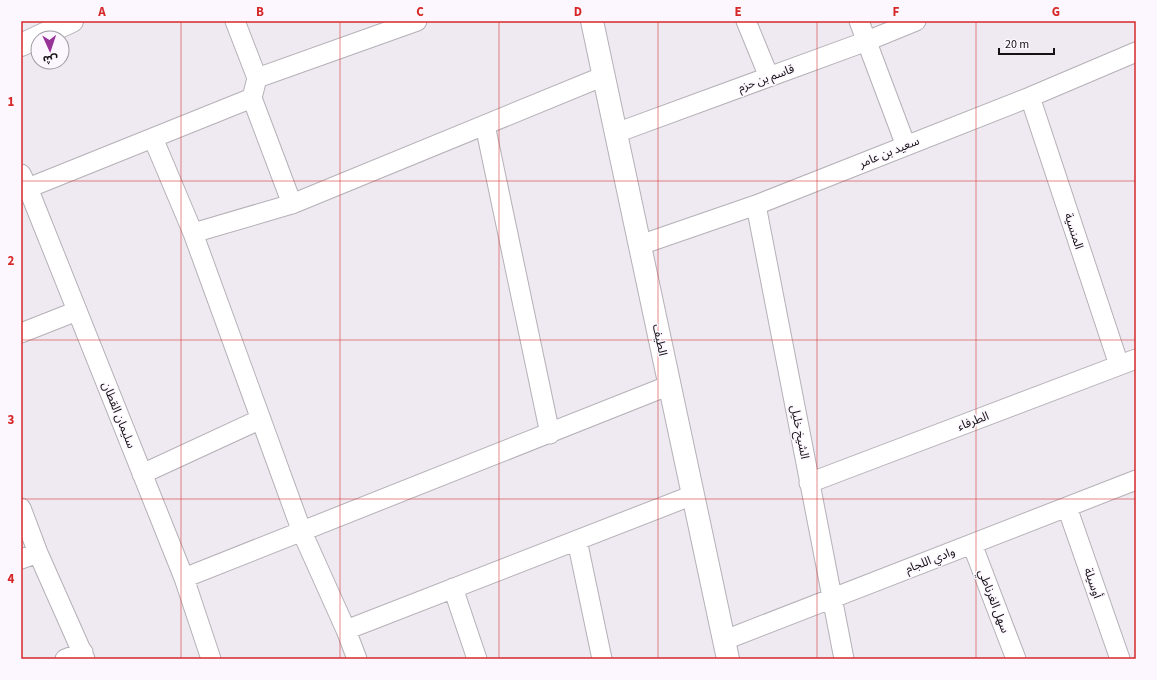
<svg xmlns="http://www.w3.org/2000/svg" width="1157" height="680" font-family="'Source Sans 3','Noto Sans Arabic',sans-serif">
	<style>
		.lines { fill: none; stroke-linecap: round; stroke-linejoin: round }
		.street-casing { stroke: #b5b0b7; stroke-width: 21 }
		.secondary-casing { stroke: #b5b0b7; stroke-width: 24 }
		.street { stroke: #fff; stroke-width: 19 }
		.secondary { stroke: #fff; stroke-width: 22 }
		.grid { fill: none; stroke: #d62828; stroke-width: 1; stroke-opacity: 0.55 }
		.labels { text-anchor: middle; stroke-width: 3; stroke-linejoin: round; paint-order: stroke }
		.street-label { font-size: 12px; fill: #141215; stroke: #fcf6fe }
		.neatline { fill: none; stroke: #d62828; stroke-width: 1.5 }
		.grid-label { font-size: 13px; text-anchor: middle; font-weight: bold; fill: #d62828 }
	</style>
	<rect width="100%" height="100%" fill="#efe9f1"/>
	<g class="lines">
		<!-- street casing -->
		<g class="street-casing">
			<path id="street" d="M235 21 257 78
				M746 21 769 77
				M859 21 906 146
				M1030 97 1119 365
				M252 98 292 204
				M485 125 550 434
				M616 133 867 41 916 21
				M153 138 193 233 302 532 346 630 357 659
				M21 174 28 188 184 578 211 659
				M28 188 252 98 257 78 417 21
				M756 205 844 659
				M193 233 292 204 604 76
				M640 245 756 205 1030 97 1136 52
				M21 333 77 311
				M142 474 261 419
				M809 483 1136 359
				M1067 507 1120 659
				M21 508 38 553 85 659
				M577 540 602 659
				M972 544 1016 659
				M21 559 38 553
				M184 578 670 385
				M453 588 477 659
				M346 630 693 495
				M725 640 1136 480
				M65 659 83 652"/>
		</g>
		<!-- secondary casing -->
		<g class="secondary-casing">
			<path id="secondary" d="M592 21 728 659
				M21 45 72 21"/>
		</g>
		<!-- street -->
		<use href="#street" class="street"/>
		<!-- secondary -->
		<use href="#secondary" class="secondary"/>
	</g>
	<!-- grid -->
	<path class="grid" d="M181 21V659M340 21V659M499 21V659M658 21V659M817 21V659M976 21V659M21 181H1136M21 340H1136M21 499H1136"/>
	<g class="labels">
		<!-- street labels -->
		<g class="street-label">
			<text transform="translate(766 78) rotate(-20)" y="4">قاسم بن حزم</text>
			<text transform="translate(889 152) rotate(-22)" y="4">سعيد بن عامر</text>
			<text transform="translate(1074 231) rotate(72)" y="4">المنسية</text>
			<text transform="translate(660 340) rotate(78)" y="4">الطيف</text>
			<text transform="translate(119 415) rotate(68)" y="4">سليمان القطان</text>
			<text transform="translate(973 421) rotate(-21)" y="4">الطرفاء</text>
			<text transform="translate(800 432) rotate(79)" y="4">الشيخ خليل</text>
			<text transform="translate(930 560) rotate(-21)" y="4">وادي اللجام</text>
			<text transform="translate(1093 583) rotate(71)" y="4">أوسيلة</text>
			<text transform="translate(994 601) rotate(69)" y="4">سهل الغرناطي</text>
		</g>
	</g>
	<!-- border -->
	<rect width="1157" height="680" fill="none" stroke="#fcf6fe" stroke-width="44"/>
	<!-- north arrow -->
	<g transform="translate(50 50) rotate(177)"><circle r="19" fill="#fcf6fe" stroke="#9f9ba1"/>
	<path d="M0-3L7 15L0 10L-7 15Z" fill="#973297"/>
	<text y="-6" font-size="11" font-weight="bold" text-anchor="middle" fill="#141215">ش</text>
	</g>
	<!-- scale -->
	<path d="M999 48v6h55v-6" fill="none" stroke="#141215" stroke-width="2"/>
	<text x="1005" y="48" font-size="12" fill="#141215" stroke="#fcf6fe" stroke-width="3" paint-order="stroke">20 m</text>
	<rect x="22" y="22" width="1113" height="636" class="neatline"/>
	<g class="grid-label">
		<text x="102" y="16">A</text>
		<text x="260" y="16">B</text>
		<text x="420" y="16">C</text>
		<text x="578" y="16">D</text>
		<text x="738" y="16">E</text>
		<text x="896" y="16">F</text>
		<text x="1056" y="16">G</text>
		<text x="11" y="106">1</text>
		<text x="11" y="265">2</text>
		<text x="11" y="424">3</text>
		<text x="11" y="583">4</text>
	</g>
</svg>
